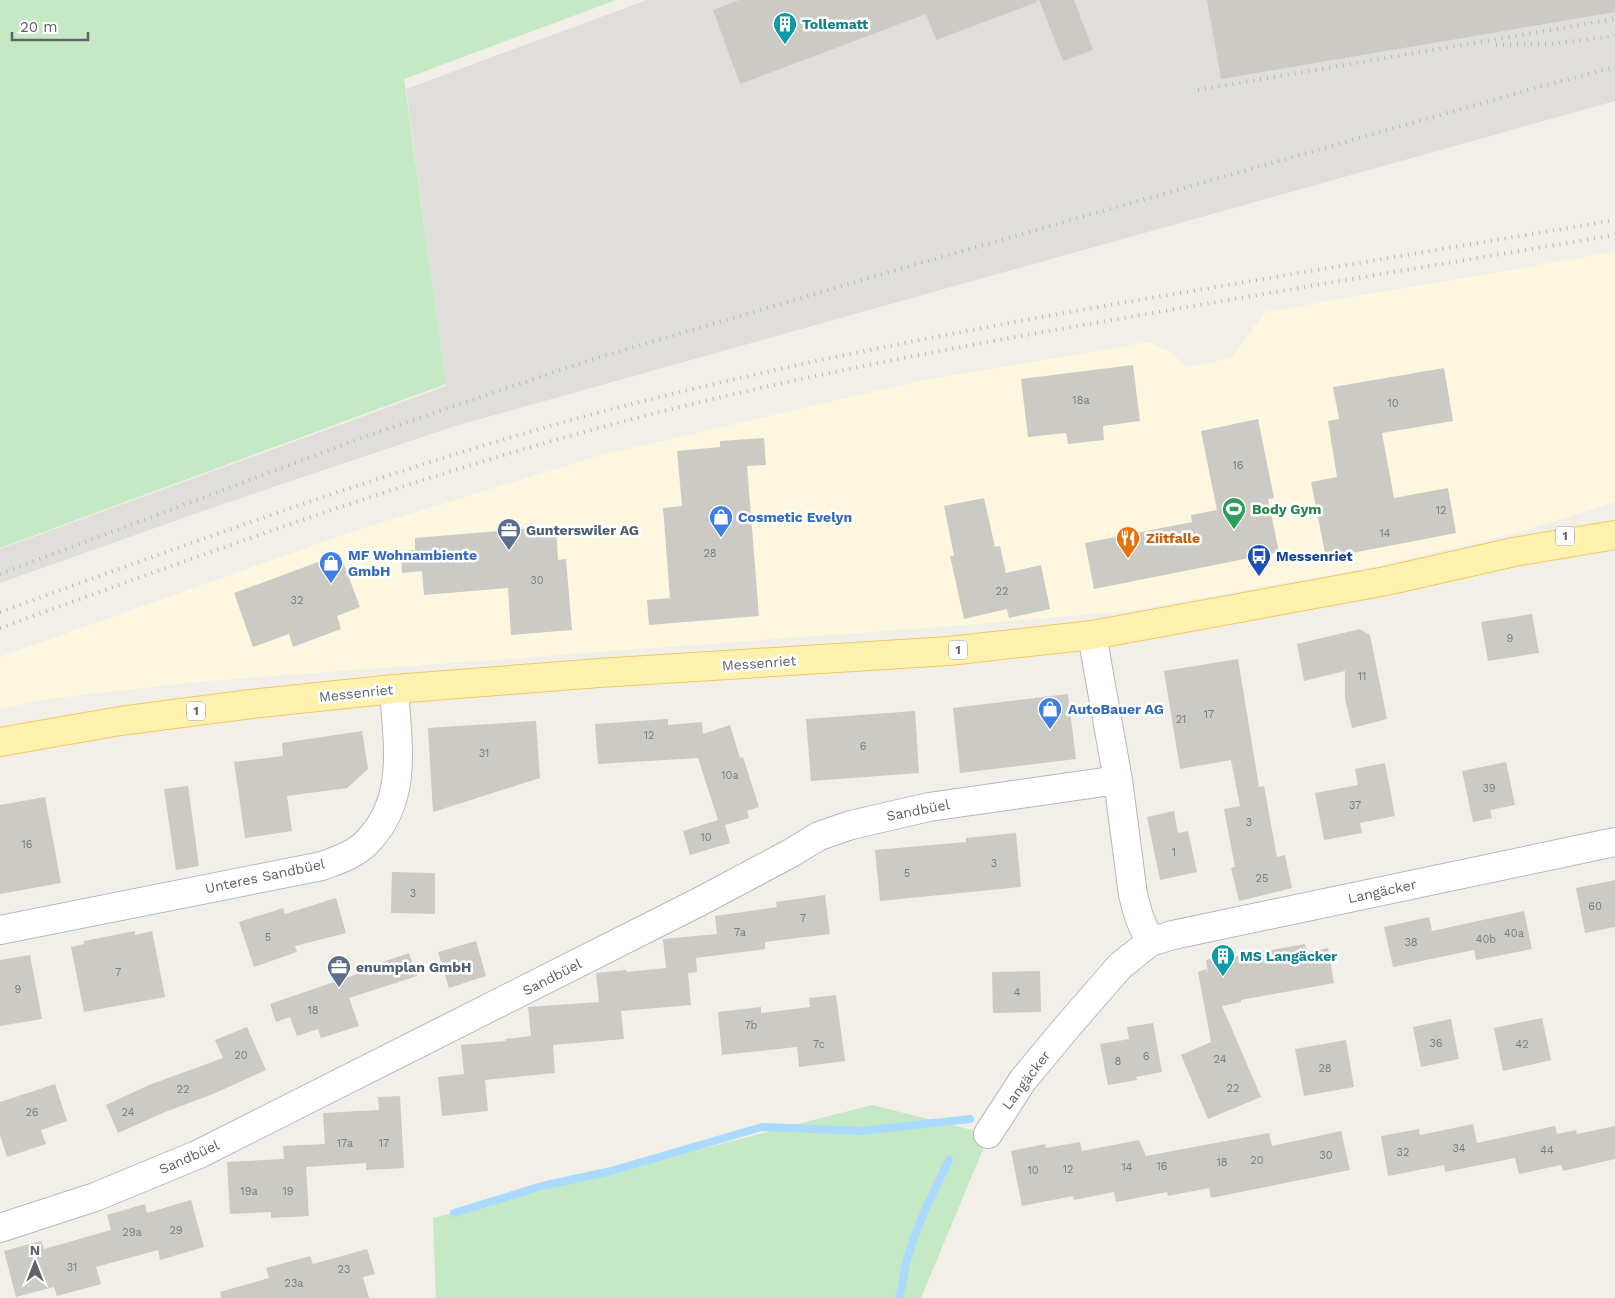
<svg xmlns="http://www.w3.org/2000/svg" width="1615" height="1298" font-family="'Work Sans',sans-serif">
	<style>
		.commercial { fill: #fef7e0 }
		.industrial { fill: #e0deda }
		.green { fill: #c5e8c5 }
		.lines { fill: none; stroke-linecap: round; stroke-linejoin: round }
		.stream { stroke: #aadaff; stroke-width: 8 }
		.building { fill: #cccac5 }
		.street-casing { stroke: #b5b8bc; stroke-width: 30 }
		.secondary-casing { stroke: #b6babf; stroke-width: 30 }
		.primary-casing { stroke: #f2c960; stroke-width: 30 }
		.street { stroke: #fff; stroke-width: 28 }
		.secondary { stroke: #fff; stroke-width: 28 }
		.primary { stroke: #fff2af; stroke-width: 28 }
		.rail { stroke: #b6b7b8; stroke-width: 4; stroke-dasharray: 1 6; stroke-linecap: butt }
		.labels { text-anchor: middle; stroke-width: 5; stroke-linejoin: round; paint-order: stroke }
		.number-label { font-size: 11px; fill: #7a7d7f }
		.shield { fill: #fff; stroke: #8f9295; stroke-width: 1 }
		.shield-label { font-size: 12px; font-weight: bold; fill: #5f6368 }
		.culture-label { font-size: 14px; font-weight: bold; fill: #0d838f; stroke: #fff; text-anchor: start }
		.leisure-label { font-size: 14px; font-weight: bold; fill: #27864d; stroke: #fff; text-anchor: start }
		.shop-label { font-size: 14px; font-weight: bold; fill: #366cbe; stroke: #fff; text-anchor: start }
		.service-label { font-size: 14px; font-weight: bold; fill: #4e5e75; stroke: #fff; text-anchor: start }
		.food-label { font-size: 14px; font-weight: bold; fill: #c56008; stroke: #fff; text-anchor: start }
		.transit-label { font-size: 14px; font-weight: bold; fill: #164399; stroke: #fff; text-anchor: start }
		.street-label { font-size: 14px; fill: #5f6368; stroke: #fff }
	</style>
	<rect width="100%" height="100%" fill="#f1efe8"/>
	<!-- commercial -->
	<path class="commercial" d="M1615 252V502L1520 532 1372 567 1129 611 952 626 207 681 64 697 0 708V657L351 532 598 456 920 381 1148 342 1172 353 1187 368 1231 358 1265 312Z"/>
	<!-- industrial -->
	<path class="industrial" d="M647 0H1615V101L452 427 217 506 0 583V549L446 386 406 89Z"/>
	<!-- green -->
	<path class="green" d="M0 0H616L404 79 446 384 0 548Z
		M872 1105 988 1134 984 1147 921 1298H436L433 1218Z"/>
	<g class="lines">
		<!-- stream -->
		<path class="stream" d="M454 1213 542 1186 611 1171 762 1127 862 1131 970 1119
			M899 1298C903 1284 904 1270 908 1256 918 1223 933 1192 949 1160"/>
	</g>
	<!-- building -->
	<path class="building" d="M739 0H1037V2L936 40 926 14 740 84 713 10Z
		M1039 0H1074L1093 50 1063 61Z
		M1207 0H1615V12L1221 79Z
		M1133 365 1140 421 1103 426 1104 440 1068 444 1066 433 1028 437 1021 379Z
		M1444 368 1453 421 1382 433 1394 498 1448 488 1456 533 1326 558 1311 482 1337 477 1328 421 1339 419 1333 387Z
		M1258 419 1274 498 1268 499 1279 552 1094 589 1085 543 1192 522 1191 515 1217 510 1201 431Z
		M764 438 766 465 747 466 759 616 649 625 647 600 670 598 663 508 682 506 677 451 720 447V441Z
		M984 498 995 547 1000 546 1006 573 1041 565 1050 609 1009 618 1007 609 964 619 950 556H954L944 506Z
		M556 526 558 560 566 559 572 630 511 635 508 588 424 595 422 571 402 573 401 551 415 550V538Z
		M340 554 360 607 337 616 341 629 293 647 289 634 253 647 234 593Z
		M1532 614 1539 653 1488 661 1481 622Z
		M1360 629 1370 635 1387 719 1352 728 1345 699V671L1304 681 1297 644Z
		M1238 659 1259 787 1264 786 1277 857 1285 855 1292 888 1239 901 1231 868 1235 867 1224 809 1240 806 1231 760 1180 769 1164 671Z
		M1068 694 1076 759 960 773 953 708Z
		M915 711 919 773 811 781 806 719Z
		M668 719V725L702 722 703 734 730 725 740 758 743 757 759 807 747 811 749 818 725 825 730 843 690 855 683 831 718 820 698 758 598 764 595 724Z
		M536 721 540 778 433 812 428 728Z
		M362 731 368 769 347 788 287 796 292 831 245 838 234 762 283 756 282 743Z
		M1506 762 1515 805 1490 810 1492 818 1473 822 1462 771Z
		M1385 763 1395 816 1360 823 1362 833 1324 840 1315 793 1358 785 1355 769Z
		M188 786 199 866 176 870 164 789Z
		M45 797 61 883 0 894V805Z
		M1174 811 1178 833 1188 831 1197 872 1160 880 1147 817Z
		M1016 833 1021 887 880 901 875 850 966 842V838Z
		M392 872 435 873V914L391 913Z
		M1615 880V927L1585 933 1576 888Z
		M825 895 830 934 765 942V949L696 958 697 972 688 973 691 1005 621 1011 624 1039 553 1045 555 1073 485 1080 488 1111 442 1116 438 1077 464 1074 461 1045 506 1041 505 1039 531 1036 528 1007 599 1002 596 973 626 970 627 972 666 968 663 939 717 934 715 916 777 907 776 902Z
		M336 898 346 933 295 946 297 952 254 967 239 922 283 908 285 914Z
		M1524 911 1532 949 1476 960 1474 950 1393 967 1384 927 1429 917 1432 931Z
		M135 931V935L152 931 165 997 84 1012 71 947 84 944V941Z
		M476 941 486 976 449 988 438 952Z
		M1305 944 1307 952 1328 948 1334 983 1241 1000V1002L1222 1006 1261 1097 1208 1119 1181 1055 1211 1042 1198 972 1206 969 1208 973 1206 960 1232 955V957Z
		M409 953 417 976 349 998 359 1026 321 1038 318 1029 297 1036 290 1017 276 1022 270 1004 372 969 371 966Z
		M30 955 42 1019 0 1026V960Z
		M1040 971 1041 1012 993 1013 992 972Z
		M836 995 845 1061 799 1067 797 1047 722 1055 718 1012 761 1007V1013L810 1007 809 998Z
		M1542 1018 1551 1060 1503 1071 1494 1028Z
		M1451 1019 1459 1059 1421 1067 1413 1027Z
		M1153 1023 1162 1072 1136 1077 1137 1080 1108 1085 1100 1044 1129 1039 1127 1027Z
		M247 1027 266 1070 213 1094 165 1112 118 1133 106 1105 149 1085 223 1058 215 1040Z
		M1346 1040 1354 1087 1304 1096 1295 1049Z
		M55 1084 67 1121 41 1130 46 1144 7 1157 0 1135V1102Z
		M400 1096 404 1168 366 1170V1163L306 1167 309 1216 271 1218V1212L230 1214 227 1162 284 1159 283 1146 325 1144 323 1113 379 1110 378 1097Z
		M1473 1124 1477 1143 1555 1126 1557 1134 1576 1130 1577 1134 1615 1126V1159L1563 1171 1561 1165 1519 1174 1515 1158 1445 1172 1444 1165 1388 1176 1381 1136 1419 1129 1420 1135Z
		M1341 1131 1350 1170 1211 1198 1209 1188 1168 1196 1167 1192 1116 1202 1114 1192 1074 1200 1073 1196 1022 1206 1011 1151 1045 1144 1046 1148 1080 1142 1082 1151 1139 1140 1146 1156 1269 1133 1272 1146Z
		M191 1200 204 1247 160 1260 158 1250 96 1267 101 1284 57 1296 54 1287 16 1297 4 1251 41 1241 44 1249 111 1230 107 1215 145 1204 147 1213Z
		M367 1249 375 1274 363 1277 369 1298H221L220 1292 269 1278 266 1268 310 1256 313 1264Z"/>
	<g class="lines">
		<!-- street casing -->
		<g class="street-casing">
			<path id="street" d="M1092 635 1118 780 1133 895 1139 917 1150 942 1173 935 1615 842
				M988 1134 1023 1080 1067 1027 1120 966 1150 942
				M0 1228 95 1197 199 1154 699 902 791 853 819 836 851 825 929 807 1118 780"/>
		</g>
		<!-- secondary casing -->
		<g class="secondary-casing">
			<path id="secondary" d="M0 930 322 866C338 860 357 854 369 840 409 797 397 742 394 689"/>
		</g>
		<!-- primary casing -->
		<g class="primary-casing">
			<path id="primary" d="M0 742 120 721 251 704 394 689 599 673 949 651 1092 635 1386 581 1514 552 1615 535"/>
		</g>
		<!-- street -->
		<use href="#street" class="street"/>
		<!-- secondary -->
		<use href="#secondary" class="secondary"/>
		<!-- primary -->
		<use href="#primary" class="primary"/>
		<!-- rail -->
		<path class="rail" d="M1496 45 1550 44 1615 36
			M1198 90 1615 19
			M0 574 372 434 593 359 924 262 1535 88 1615 67
			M0 612C205 538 409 462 620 407 815 357 1012 321 1210 288 1345 265 1480 243 1615 220
			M0 628C213 551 425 472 644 416 812 373 982 342 1153 313 1307 286 1461 261 1615 235"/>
	</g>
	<!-- icons -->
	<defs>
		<g id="building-pin" transform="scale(1.25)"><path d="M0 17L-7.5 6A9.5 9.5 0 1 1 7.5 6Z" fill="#0f9aa8" stroke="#fff"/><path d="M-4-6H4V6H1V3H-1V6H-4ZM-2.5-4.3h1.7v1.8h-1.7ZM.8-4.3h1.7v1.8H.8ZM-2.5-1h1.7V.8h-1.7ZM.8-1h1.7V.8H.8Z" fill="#fff"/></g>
		<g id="stadium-pin" transform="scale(1.25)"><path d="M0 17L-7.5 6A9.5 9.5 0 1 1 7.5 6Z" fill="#2e9e5b" stroke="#fff"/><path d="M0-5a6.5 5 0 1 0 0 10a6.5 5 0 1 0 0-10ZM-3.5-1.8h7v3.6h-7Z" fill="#fff"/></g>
		<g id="shop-pin" transform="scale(1.25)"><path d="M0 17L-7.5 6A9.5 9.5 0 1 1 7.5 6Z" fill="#3f7fe0" stroke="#fff"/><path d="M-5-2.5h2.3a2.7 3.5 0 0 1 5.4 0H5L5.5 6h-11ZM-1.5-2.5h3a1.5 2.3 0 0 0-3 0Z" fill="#fff"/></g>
		<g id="office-pin" transform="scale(1.25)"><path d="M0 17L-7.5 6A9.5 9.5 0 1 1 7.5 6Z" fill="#5c6f8a" stroke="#fff"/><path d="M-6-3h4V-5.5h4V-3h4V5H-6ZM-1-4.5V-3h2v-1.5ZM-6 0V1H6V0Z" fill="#fff"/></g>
		<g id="restaurant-pin" transform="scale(1.25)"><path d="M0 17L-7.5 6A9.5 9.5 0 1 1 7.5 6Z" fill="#e8710a" stroke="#fff"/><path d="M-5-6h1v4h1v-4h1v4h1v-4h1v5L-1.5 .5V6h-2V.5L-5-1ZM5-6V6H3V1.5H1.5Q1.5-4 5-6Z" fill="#fff"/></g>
		<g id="bus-pin" transform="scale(1.25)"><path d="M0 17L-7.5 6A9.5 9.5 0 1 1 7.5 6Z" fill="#1a4fb4" stroke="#fff"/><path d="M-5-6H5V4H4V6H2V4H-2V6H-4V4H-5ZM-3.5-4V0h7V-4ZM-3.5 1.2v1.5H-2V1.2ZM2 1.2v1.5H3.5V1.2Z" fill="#fff"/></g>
	</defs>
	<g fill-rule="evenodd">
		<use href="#building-pin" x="785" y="24"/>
		<use href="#stadium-pin" x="1234" y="509"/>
		<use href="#shop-pin" x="721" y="517"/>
		<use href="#office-pin" x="509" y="530"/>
		<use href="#restaurant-pin" x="1128" y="538"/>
		<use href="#bus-pin" x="1259" y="556"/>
		<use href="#shop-pin" x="331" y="563"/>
		<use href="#shop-pin" x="1050" y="709"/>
		<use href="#building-pin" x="1223" y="956"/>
		<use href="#office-pin" x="339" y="967"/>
	</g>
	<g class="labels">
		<!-- number labels -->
		<g class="number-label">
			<text x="1081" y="404">18a</text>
			<text x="1393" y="407">10</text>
			<text x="1238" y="469">16</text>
			<text x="1441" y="514">12</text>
			<text x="1385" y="537">14</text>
			<text x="710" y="557">28</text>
			<text x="537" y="584">30</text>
			<text x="1002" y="595">22</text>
			<text x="297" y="604">32</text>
			<text x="1510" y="642">9</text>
			<text x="1362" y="680">11</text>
			<text x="1209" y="718">17</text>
			<text x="1181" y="723">21</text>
			<text x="649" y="739">12</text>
			<text x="863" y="750">6</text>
			<text x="484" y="757">31</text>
			<text x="730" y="779">10a</text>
			<text x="1489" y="792">39</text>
			<text x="1355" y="809">37</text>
			<text x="1249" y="826">3</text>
			<text x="706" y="841">10</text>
			<text x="27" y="848">16</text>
			<text x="1174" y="856">1</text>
			<text x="994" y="867">3</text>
			<text x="907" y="877">5</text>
			<text x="1262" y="882">25</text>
			<text x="413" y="897">3</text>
			<text x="1595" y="910">60</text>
			<text x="803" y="922">7</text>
			<text x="740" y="936">7a</text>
			<text x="1514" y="937">40a</text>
			<text x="268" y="941">5</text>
			<text x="1486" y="943">40b</text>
			<text x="1411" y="946">38</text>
			<text x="118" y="976">7</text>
			<text x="18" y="993">9</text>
			<text x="1017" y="996">4</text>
			<text x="313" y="1014">18</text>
			<text x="751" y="1029">7b</text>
			<text x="1436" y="1047">36</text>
			<text x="819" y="1048">7c</text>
			<text x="1522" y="1048">42</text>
			<text x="241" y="1059">20</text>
			<text x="1146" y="1060">6</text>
			<text x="1220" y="1063">24</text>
			<text x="1118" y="1065">8</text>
			<text x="1325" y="1072">28</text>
			<text x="1233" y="1092">22</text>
			<text x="183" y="1093">22</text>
			<text x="32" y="1116">26</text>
			<text x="128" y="1116">24</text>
			<text x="345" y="1147">17a</text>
			<text x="384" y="1147">17</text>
			<text x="1459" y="1152">34</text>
			<text x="1547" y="1154">44</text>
			<text x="1403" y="1156">32</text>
			<text x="1326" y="1159">30</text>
			<text x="1257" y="1164">20</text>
			<text x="1222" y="1166">18</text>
			<text x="1162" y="1170">16</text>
			<text x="1127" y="1171">14</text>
			<text x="1068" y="1173">12</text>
			<text x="1033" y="1174">10</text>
			<text x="249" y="1195">19a</text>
			<text x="288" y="1195">19</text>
			<text x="176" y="1234">29</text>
			<text x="132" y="1236">29a</text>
			<text x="72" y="1271">31</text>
			<text x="344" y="1273">23</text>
			<text x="294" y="1287">23a</text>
		</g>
		<!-- shield labels -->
		<g class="shield">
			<rect x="1556" y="526.5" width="18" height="19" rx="4"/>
			<rect x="949" y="640.5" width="18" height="19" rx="4"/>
			<rect x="187" y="701.5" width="18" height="19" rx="4"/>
		</g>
		<g class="shield-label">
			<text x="1565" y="540">1</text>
			<text x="958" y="654">1</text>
			<text x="196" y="715">1</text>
		</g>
		<!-- culture labels -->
		<g class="culture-label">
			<text x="802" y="29">Tollematt</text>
			<text x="1240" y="961">MS Langäcker</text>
		</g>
		<!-- leisure labels -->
		<g class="leisure-label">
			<text x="1252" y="514">Body Gym</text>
		</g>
		<!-- shop labels -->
		<g class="shop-label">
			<text x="738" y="522">Cosmetic Evelyn</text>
			<text x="348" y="560">MF Wohnambiente<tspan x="348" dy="16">GmbH</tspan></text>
			<text x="1068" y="714">AutoBauer AG</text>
		</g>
		<!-- service labels -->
		<g class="service-label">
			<text x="526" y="535">Gunterswiler AG</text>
			<text x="356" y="972">enumplan GmbH</text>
		</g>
		<!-- food labels -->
		<g class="food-label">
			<text x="1146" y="543">Ziitfalle</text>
		</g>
		<!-- transit labels -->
		<g class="transit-label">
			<text x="1276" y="561">Messenriet</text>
		</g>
		<!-- street labels -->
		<g class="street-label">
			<text transform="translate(759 663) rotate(-4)" y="5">Messenriet</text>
			<text transform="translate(356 693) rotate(-6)" y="5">Messenriet</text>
			<text transform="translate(918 810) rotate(-11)" y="5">Sandbüel</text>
			<text transform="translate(265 876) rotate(-12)" y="5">Unteres Sandbüel</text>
			<text transform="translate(1382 891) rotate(-12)" y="5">Langäcker</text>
			<text transform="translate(552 977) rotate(-27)" y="5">Sandbüel</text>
			<text transform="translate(1026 1080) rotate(-53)" y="5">Langäcker</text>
			<text transform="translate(189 1157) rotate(-24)" y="5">Sandbüel</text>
		</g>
	</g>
	<!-- north arrow -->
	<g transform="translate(35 1263)" stroke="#ffffff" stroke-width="4" paint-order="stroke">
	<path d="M0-4L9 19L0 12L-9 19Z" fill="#5f6368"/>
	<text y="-8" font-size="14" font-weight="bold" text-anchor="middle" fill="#5f6368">N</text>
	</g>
	<!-- scale -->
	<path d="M12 32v8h76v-8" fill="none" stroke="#5f6368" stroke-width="2.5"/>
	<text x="20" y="32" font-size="15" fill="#5f6368" stroke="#ffffff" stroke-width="4" paint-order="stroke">20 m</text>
</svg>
